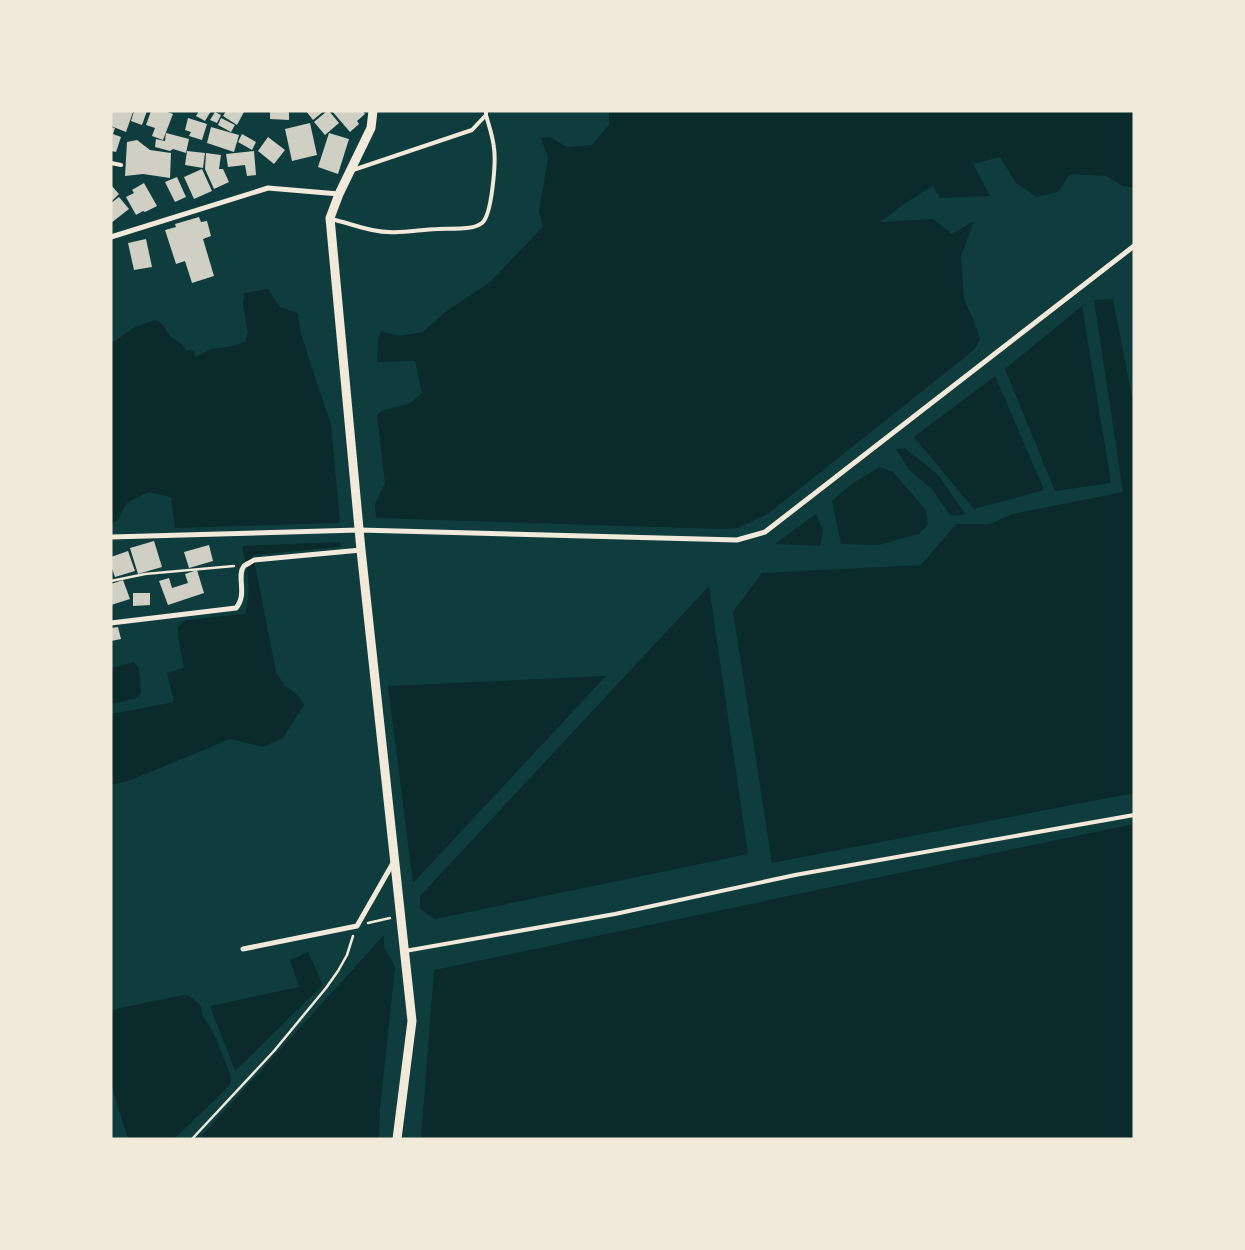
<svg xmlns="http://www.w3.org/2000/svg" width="1245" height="1250" font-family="Commissioner,sans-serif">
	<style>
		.water { fill: #0a2a2b }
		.building { fill: #cfcfc3 }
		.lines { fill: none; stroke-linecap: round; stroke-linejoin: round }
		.path { stroke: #f1e9da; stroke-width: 2.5 }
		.service { stroke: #f1e9da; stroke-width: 4 }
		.minor { stroke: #f1e9da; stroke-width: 5 }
		.tertiary { stroke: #f1e9da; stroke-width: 9 }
	</style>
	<rect width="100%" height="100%" fill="#0f3d3e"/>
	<!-- water -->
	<path class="water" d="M609 111H1134V134L1132 139 1134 140V187H1125L1106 176 1070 174 1058 192 1037 197 1016 183 1000 157 973 164 990 196 940 198 933 186 907 202 880 222 933 219 952 234 974 221 961 256 964 299 975 324 980 339 974 350 769 513 738 528 722 529 376 518 375 504 385 483 377 415 382 411 409 404 422 393 415 361 377 362 378 341 381 331 399 336 423 332 445 312 490 282 543 227 539 211 548 158 541 138 550 137 567 147 592 145 609 125Z
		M268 289 280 307 298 313 300 330 315 377 331 424 340 523 175 528 171 497 149 492 127 503 118 520 114 522 111 526V341H115L133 328 155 320 162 324 171 337 180 343 186 350 194 351 195 357 211 349 234 346 245 341 248 333 243 305 244 293Z
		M1113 299 1134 407V793L772 863 733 612 762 573 921 565 956 524H990L1012 514 1123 492 1094 300Z
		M1082 306 1111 483 1055 491 1005 369Z
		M995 376 1044 490 974 509 914 437Z
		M905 448 938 475 966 515H950L932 489 909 470 896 449Z
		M880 467 893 472 926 510 928 524 919 534 879 545 841 544 832 501 853 483Z
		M816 514 823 530 820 546 775 544Z
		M340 542 341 547 253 555 276 672 284 685 299 696 304 705 283 738 263 747 230 739 131 780 111 785V714L174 702 167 673 184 668 178 637V626L186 620 245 614C252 591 247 569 242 546Z
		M709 586 748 854 435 919 420 909V896Z
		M134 662 139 669 141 694 137 698 111 704V668Z
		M606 676 413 883 388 686Z
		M1134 824V1139H421L434 970Z
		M384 935V947L395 967 380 1109 379 1139H199Z
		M308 952 323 985 235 1071 210 1006 299 987 290 960Z
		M183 995 189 996 201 1006 203 1016 215 1036 230 1074 231 1082 228 1087 174 1139H130L127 1136 111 1084V1010Z"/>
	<!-- building -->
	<path class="building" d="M111 111 133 112 126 132 111 126Z
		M134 111H147L142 125 131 121Z
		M151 111H165L173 114 163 140 152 136 155 128 146 125Z
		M199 111H211L205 121 196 116Z
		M226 111H243L244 112 237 125 223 116Z
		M270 111H289V120L270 119Z
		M306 111H324L313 120Z
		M327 111H329L339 123 325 135 314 122Z
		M332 111H363L365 114 357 121 359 124 350 132Z
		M215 112 221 115 217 123 210 120Z
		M188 118 207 124 202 140 189 136 191 132 185 130Z
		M221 118 235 125 231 132 218 125Z
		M310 123 317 155 292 161 285 129Z
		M111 127 115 128 113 134 121 137 116 152 111 151Z
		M211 127 239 135 234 152 207 143Z
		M166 133 189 139 186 153 173 149 170 151 155 147 156 139 165 141Z
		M329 133 349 139 338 174 318 167Z
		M242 134 256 142 252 150 238 142Z
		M268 137 285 150 274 164 258 151Z
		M137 140 150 150 171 153 170 178 143 174 125 176 127 142Z
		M187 151 205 153 203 168 185 165Z
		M254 151 256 175 247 176 245 165 228 167 226 154Z
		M206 153 221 155 219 169H223L229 182 214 189 205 169Z
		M202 169 212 191 194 199 184 177Z
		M177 177 186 197 175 202 165 182Z
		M144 183 157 206 145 212 143 211 136 215 126 197 134 193 132 190Z
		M111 185 119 194 111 202Z
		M119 197 129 209 111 223V203Z
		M199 217 201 222 207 221 211 236 203 239 214 276 192 283 185 261 176 264 165 230 176 227 175 224Z
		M146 239 152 267 134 270 128 243Z
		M154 541 162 567 138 574 130 548Z
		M209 545 213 561 189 568 184 552Z
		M128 551 135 571 115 577 111 566V557Z
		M197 570 204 593 168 605 159 581 169 578 172 588 188 583 185 574Z
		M123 580 130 599 111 605V584Z
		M133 593H150V605L133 606Z
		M118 627 121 639 111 641V628Z"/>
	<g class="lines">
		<!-- path -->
		<path class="path" d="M111 581 145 574 234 566
			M368 923 390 918
			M192 1139 274 1051 326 988 338 971 347 955 353 936"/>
		<!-- service -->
		<path class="service" d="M111 163 121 165
			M353 170 472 130 486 115V111
			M331 219C344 222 358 227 372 230 393 235 415 230 437 229 449 228 472 231 482 223 492 215 496 162 494 148 493 137 489 126 486 115
			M405 951 615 914 795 875 1134 815"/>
		<!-- minor -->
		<path class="minor" d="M111 237 268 188 339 194
			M111 537 359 530 737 540 765 532 1134 246
			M111 623 236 608C248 594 236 576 244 566 247 564 251 562 254 560L361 550
			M243 949 357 926 393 863"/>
		<!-- tertiary -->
		<path class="tertiary" d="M373 111 371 128 339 194 330 218 361 550 412 1021 397 1139"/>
	</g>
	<!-- border -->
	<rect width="1245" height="1250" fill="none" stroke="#f1e9da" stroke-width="225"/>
</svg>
